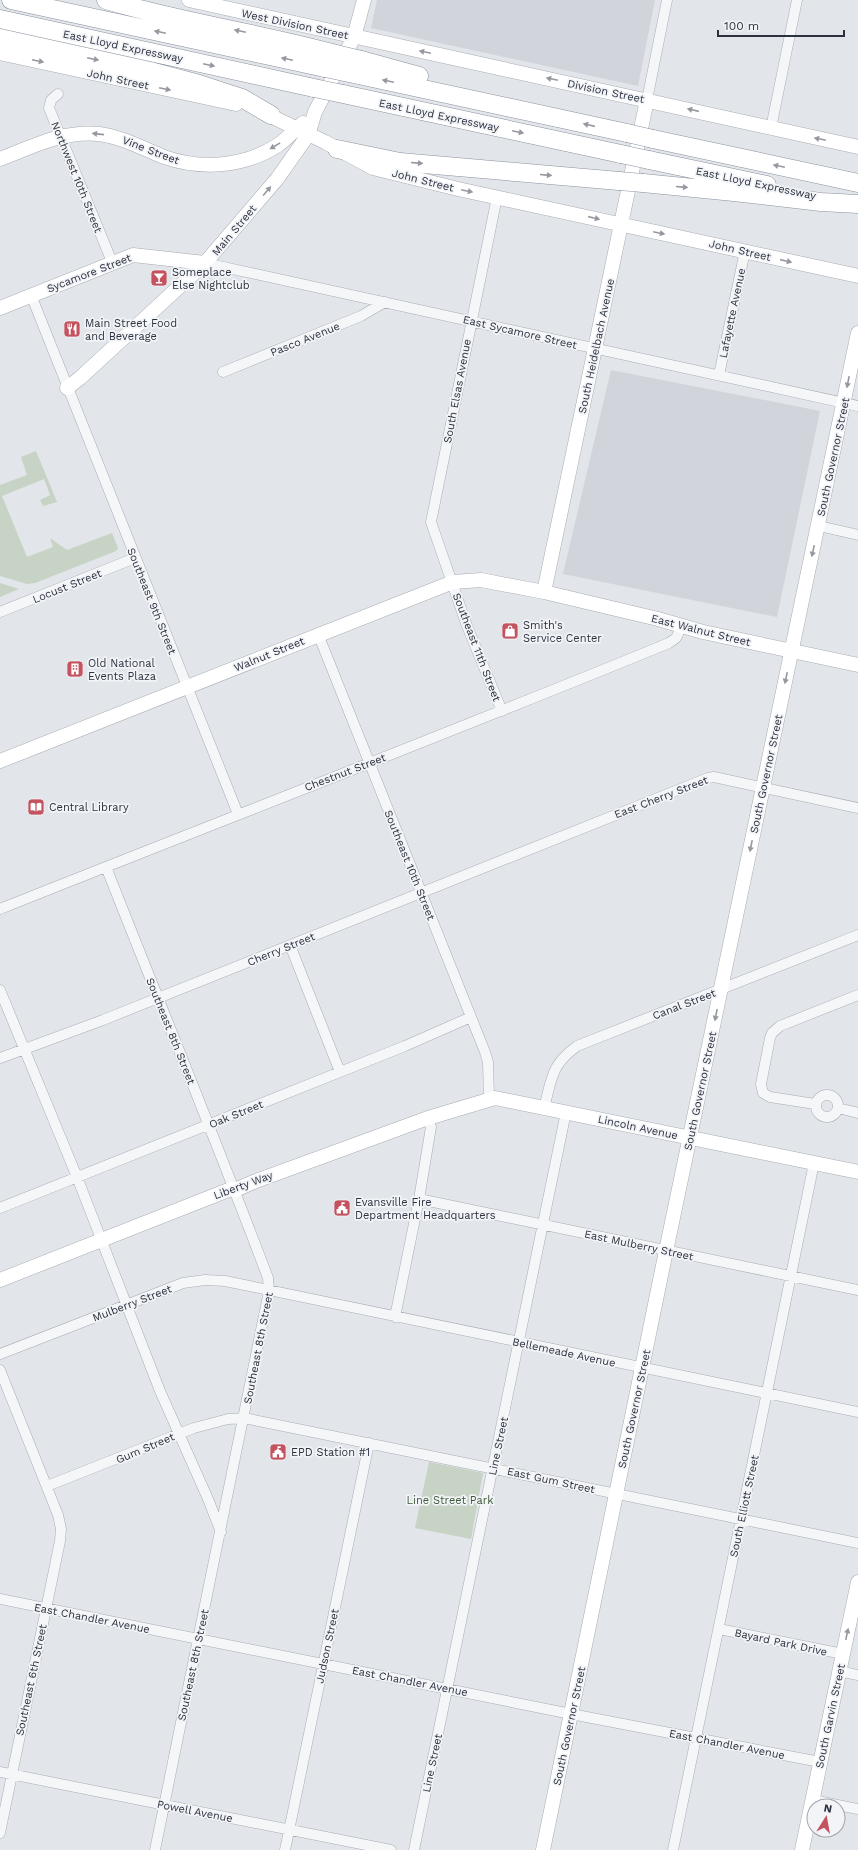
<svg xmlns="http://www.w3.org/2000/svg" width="858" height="1850" font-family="'Work Sans',sans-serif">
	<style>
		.built { fill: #d1d4db }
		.green { fill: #c7d3c4 }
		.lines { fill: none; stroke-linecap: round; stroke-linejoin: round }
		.street-casing { stroke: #a8acb3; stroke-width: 11 }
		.secondary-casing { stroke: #a8acb3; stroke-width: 15 }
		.highway-casing { stroke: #8b929f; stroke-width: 19 }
		.street { stroke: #f5f6f8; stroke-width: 10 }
		.secondary { stroke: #fff; stroke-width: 14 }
		.highway { stroke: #fff; stroke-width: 18 }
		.highway-bridge-casing { stroke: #8b929f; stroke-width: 19; stroke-linecap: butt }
		.highway-bridge { stroke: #fff; stroke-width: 18 }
		.oneway { fill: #9698a0 }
		.labels { text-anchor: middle; stroke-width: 3.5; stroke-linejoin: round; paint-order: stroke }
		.street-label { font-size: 11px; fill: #2c3240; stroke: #f2f4f7 }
		.poi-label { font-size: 11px; fill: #2c3240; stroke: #f2f4f7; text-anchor: start }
		.park-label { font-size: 11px; fill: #3f5a3a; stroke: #f2f4f7 }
	</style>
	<rect width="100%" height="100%" fill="#e2e5e9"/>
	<!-- built -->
	<path class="built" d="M377 0H655L638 86 371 28Z
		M611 370 820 411 777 617 563 574Z"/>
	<!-- green -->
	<path class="green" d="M36 451 57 502 43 506 40 500 50 495 44 479 2 496 27 557 53 547 50 538 67 550 112 533 118 548 116 551 35 583 27 584 0 576V485L27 475 21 457Z
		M0 583 19 589 0 597Z
		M429 1462 483 1473 471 1539 415 1528Z"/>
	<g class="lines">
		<!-- street casing -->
		<g class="street-casing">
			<path id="street" d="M58 94 51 100 49 108 112 262
				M647 100 667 0
				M771 128 797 0
				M497 197 431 522 467 626 502 711
				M205 263 858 406
				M31 295 238 814
				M223 372 361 316 385 302
				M719 375 745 251
				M819 526 858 535
				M0 612 135 558
				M318 634 485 1052 488 1062 489 1099
				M106 867C160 1004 216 1140 268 1278L269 1291 155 1850
				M0 909C223 820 447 734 669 643L676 638 682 626
				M290 945 340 1072
				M0 990 77 1177 160 1391 208 1499 221 1532
				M0 1058 103 1020 708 778 714 777 858 808
				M816 1106a11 11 0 1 1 22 0a11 11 0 1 1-22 0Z
				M815 1104 770 1097 763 1093 761 1084 770 1038 772 1033 780 1026 858 995
				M544 1108C552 1078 551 1065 577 1046L858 935
				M838 1108 858 1113
				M419 1199 858 1290
				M0 1208 405 1046 471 1017
				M395 1317 419 1199 431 1127 428 1118
				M0 1354 183 1283 205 1280 225 1281 858 1412
				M0 1370 58 1515 61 1529 60 1541 0 1833
				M47 1486 194 1428 228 1419 244 1418 858 1543
				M0 1599 571 1714 820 1762
				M719 1629 843 1654
				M839 1671 858 1675
				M0 1772 391 1850
				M813 1800 858 1809
				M285 1850 369 1443
				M414 1850 566 1112
				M673 1850 814 1163"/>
		</g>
		<!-- secondary casing -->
		<g class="secondary-casing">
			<path id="secondary" d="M189 0 858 147
				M0 53 236 104
				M262 112 325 142 373 168 458 189 858 276
				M0 159C32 147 64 130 99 134 122 137 142 148 164 157 202 170 244 167 278 145 287 139 294 130 303 123
				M0 308 133 255 205 263
				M67 388 80 378 205 263 277 179 308 135 315 112 354 37 364 0
				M544 592 647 100
				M0 761 453 582 481 580 544 592 658 619 703 632 858 665
				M0 1280 231 1189 235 1190 256 1181 428 1118 495 1098 858 1172
				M543 1850 666 1251 858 333
				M802 1850 858 1582"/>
		</g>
		<!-- highway casing -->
		<g class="highway-casing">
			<path id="highway" d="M11 0 325 68
				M106 0C181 22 258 33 332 53
				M0 19 314 88
				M0 38 150 71 199 84 242 98 271 115
				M361 60 419 76
				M354 74 627 133
				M343 94 621 154
				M653 139 858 183
				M337 149 400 162 619 181
				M649 160 767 185
				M643 183 734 192 821 202 858 204"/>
		</g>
		<!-- street -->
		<use href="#street" class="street"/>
		<!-- secondary -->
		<use href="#secondary" class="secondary"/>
		<!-- highway -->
		<use href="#highway" class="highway"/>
		<!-- highway-bridge casing -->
		<g class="highway-bridge-casing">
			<path id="highway-bridge" d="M332 53 361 60
				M325 68 354 74
				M314 88 343 94
				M627 133 653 139
				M621 154 649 160
				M619 181 643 183"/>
		</g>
		<!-- highway-bridge -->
		<use href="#highway-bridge" class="highway-bridge"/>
	</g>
	<!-- one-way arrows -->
	<defs><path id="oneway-solid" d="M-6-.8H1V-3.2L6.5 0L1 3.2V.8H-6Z"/></defs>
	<g class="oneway">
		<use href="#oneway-solid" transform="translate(240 31) rotate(-168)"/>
		<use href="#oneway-solid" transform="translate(160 32) rotate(-168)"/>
		<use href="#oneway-solid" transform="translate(425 52) rotate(-168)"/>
		<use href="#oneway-solid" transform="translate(93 59) rotate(12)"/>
		<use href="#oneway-solid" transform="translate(287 59) rotate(-168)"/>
		<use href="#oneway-solid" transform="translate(38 61) rotate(12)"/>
		<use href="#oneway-solid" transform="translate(209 65) rotate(12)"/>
		<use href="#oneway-solid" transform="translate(552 79) rotate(-168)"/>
		<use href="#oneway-solid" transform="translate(388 81) rotate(-168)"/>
		<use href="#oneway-solid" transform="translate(165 89) rotate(12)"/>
		<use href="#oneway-solid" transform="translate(693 110) rotate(-167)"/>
		<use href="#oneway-solid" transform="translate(589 125) rotate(-167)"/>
		<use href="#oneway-solid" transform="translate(518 132) rotate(12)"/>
		<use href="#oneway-solid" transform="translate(98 134) rotate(-174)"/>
		<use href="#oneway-solid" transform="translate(820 139) rotate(-168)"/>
		<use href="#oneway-solid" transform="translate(275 146) rotate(149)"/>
		<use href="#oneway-solid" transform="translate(417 163) rotate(5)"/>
		<use href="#oneway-solid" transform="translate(779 166) rotate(-168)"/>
		<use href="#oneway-solid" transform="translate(546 175) rotate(5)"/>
		<use href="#oneway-solid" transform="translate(682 187) rotate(5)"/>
		<use href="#oneway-solid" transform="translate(267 191) rotate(-50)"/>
		<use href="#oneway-solid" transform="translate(467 191) rotate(12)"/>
		<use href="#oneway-solid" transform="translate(594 218) rotate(13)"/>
		<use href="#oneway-solid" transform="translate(659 233) rotate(12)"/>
		<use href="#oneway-solid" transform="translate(786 261) rotate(13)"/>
		<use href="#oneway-solid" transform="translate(848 382) rotate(101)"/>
		<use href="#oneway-solid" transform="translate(813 551) rotate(102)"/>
		<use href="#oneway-solid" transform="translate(786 678) rotate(102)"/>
		<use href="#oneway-solid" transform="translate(751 846) rotate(102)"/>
		<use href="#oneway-solid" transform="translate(716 1015) rotate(101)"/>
		<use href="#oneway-solid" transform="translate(847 1634) rotate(-78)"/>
	</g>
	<!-- icons -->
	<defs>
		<g id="bar-square" transform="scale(0.9)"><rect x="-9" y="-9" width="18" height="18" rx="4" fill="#c3535f" stroke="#f2f4f7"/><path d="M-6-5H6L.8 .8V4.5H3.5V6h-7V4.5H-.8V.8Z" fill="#fff"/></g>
		<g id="restaurant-square" transform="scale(0.9)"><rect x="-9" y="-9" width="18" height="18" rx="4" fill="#c3535f" stroke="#f2f4f7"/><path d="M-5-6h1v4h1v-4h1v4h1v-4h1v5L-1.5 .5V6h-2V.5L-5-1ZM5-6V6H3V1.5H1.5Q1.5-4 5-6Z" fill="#fff"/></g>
		<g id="shop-square" transform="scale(0.9)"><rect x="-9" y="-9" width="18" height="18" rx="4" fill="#c3535f" stroke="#f2f4f7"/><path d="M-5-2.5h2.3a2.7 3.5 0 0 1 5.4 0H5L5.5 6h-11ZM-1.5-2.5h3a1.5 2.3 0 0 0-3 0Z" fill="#fff"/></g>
		<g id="building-square" transform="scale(0.9)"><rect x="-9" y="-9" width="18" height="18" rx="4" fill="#c3535f" stroke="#f2f4f7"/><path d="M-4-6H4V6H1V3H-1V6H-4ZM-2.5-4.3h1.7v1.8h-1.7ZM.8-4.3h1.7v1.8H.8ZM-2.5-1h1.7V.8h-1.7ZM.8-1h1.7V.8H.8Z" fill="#fff"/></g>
		<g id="library-square" transform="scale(0.9)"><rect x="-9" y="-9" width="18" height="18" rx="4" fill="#c3535f" stroke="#f2f4f7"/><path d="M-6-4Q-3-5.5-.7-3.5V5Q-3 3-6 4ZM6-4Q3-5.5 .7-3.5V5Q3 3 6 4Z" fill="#fff"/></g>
		<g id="civic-square" transform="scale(0.9)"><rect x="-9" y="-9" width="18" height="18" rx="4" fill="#c3535f" stroke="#f2f4f7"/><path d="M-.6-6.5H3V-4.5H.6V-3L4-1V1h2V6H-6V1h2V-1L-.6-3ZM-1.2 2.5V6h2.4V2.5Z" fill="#fff"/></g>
	</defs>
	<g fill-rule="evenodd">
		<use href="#bar-square" x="159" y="278"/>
		<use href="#restaurant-square" x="72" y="329"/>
		<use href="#shop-square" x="510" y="631"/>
		<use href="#building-square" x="75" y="669"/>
		<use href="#library-square" x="36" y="807"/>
		<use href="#civic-square" x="342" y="1208"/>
		<use href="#civic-square" x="278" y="1452"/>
	</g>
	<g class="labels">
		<!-- street labels -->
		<g class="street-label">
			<text transform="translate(295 24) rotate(12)" y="4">West Division Street</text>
			<text transform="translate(123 46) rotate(12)" y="4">East Lloyd Expressway</text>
			<text transform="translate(118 79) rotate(12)" y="4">John Street</text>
			<text transform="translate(606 91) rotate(12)" y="4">Division Street</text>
			<text transform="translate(439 115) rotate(12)" y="4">East Lloyd Expressway</text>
			<text transform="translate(151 150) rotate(21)" y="4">Vine Street</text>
			<text transform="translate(77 177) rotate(68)" y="4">Northwest 10th Street</text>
			<text transform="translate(423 180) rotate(14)" y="4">John Street</text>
			<text transform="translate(756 183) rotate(12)" y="4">East Lloyd Expressway</text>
			<text transform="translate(234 230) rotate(-50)" y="4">Main Street</text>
			<text transform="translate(740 250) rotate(13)" y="4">John Street</text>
			<text transform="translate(89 273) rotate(-21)" y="4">Sycamore Street</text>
			<text transform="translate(732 313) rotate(-78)" y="4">Lafayette Avenue</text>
			<text transform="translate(520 332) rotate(13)" y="4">East Sycamore Street</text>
			<text transform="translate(305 339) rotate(-22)" y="4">Pasco Avenue</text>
			<text transform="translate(596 346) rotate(-78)" y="4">South Heidelbach Avenue</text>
			<text transform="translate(457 391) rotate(-79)" y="4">South Elsas Avenue</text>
			<text transform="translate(833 457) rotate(-78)" y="4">South Governor Street</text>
			<text transform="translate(67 586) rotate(-22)" y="4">Locust Street</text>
			<text transform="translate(152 601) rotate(68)" y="4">Southeast 9th Street</text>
			<text transform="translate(701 630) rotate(14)" y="4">East Walnut Street</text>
			<text transform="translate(477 647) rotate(69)" y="4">Southeast 11th Street</text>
			<text transform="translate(269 654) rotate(-22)" y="4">Walnut Street</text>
			<text transform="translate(345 772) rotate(-21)" y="4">Chestnut Street</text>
			<text transform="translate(766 774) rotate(-78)" y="4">South Governor Street</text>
			<text transform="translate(661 797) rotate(-21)" y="4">East Cherry Street</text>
			<text transform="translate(410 865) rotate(68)" y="4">Southeast 10th Street</text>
			<text transform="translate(281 949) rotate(-22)" y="4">Cherry Street</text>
			<text transform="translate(684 1004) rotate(-21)" y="4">Canal Street</text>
			<text transform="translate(171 1031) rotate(68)" y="4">Southeast 8th Street</text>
			<text transform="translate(700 1091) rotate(-78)" y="4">South Governor Street</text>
			<text transform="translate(236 1114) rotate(-22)" y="4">Oak Street</text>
			<text transform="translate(638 1127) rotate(12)" y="4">Lincoln Avenue</text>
			<text transform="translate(243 1185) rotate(-20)" y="4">Liberty Way</text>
			<text transform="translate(639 1245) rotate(12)" y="4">East Mulberry Street</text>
			<text transform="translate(132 1303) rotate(-21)" y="4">Mulberry Street</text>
			<text transform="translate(258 1348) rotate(-79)" y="4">Southeast 8th Street</text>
			<text transform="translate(564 1352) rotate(12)" y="4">Bellemeade Avenue</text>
			<text transform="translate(634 1409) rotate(-78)" y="4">South Governor Street</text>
			<text transform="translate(498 1446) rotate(-78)" y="4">Line Street</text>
			<text transform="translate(145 1448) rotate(-23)" y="4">Gum Street</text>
			<text transform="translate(551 1480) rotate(12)" y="4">East Gum Street</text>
			<text transform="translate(744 1506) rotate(-78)" y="4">South Elliott Street</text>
			<text transform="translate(92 1618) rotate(11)" y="4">East Chandler Avenue</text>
			<text transform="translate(781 1642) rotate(12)" y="4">Bayard Park Drive</text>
			<text transform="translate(327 1646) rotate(-78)" y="4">Judson Street</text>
			<text transform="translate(193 1665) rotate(-78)" y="4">Southeast 8th Street</text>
			<text transform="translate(31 1680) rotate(-78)" y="4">Southeast 6th Street</text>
			<text transform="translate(410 1681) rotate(11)" y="4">East Chandler Avenue</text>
			<text transform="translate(830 1716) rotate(-78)" y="4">South Garvin Street</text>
			<text transform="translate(569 1726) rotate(-78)" y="4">South Governor Street</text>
			<text transform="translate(727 1744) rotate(11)" y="4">East Chandler Avenue</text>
			<text transform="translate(432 1763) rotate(-78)" y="4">Line Street</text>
			<text transform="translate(195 1811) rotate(11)" y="4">Powell Avenue</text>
		</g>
		<!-- poi labels -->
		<g class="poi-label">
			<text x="172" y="276">Someplace<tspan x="172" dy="13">Else Nightclub</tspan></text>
			<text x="85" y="327">Main Street Food<tspan x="85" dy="13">and Beverage</tspan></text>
			<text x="523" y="629">Smith's<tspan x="523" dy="13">Service Center</tspan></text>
			<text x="88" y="667">Old National<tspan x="88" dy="13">Events Plaza</tspan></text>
			<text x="49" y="811">Central Library</text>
			<text x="355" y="1206">Evansville Fire<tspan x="355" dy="13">Department Headquarters</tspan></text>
			<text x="291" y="1456">EPD Station #1</text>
		</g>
		<!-- park labels -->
		<g class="park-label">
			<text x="450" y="1504">Line Street Park</text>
		</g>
	</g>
	<!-- north arrow -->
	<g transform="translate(826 1818) rotate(11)"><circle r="19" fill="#f2f4f7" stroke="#a3a6ae"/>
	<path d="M0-3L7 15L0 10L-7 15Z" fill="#c3535f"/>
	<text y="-6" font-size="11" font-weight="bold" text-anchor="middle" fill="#2c3240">N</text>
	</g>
	<!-- scale -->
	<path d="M718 30v6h126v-6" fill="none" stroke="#2c3240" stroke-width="2"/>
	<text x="724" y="30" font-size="12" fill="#2c3240" stroke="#f2f4f7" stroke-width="3" paint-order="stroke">100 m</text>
</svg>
